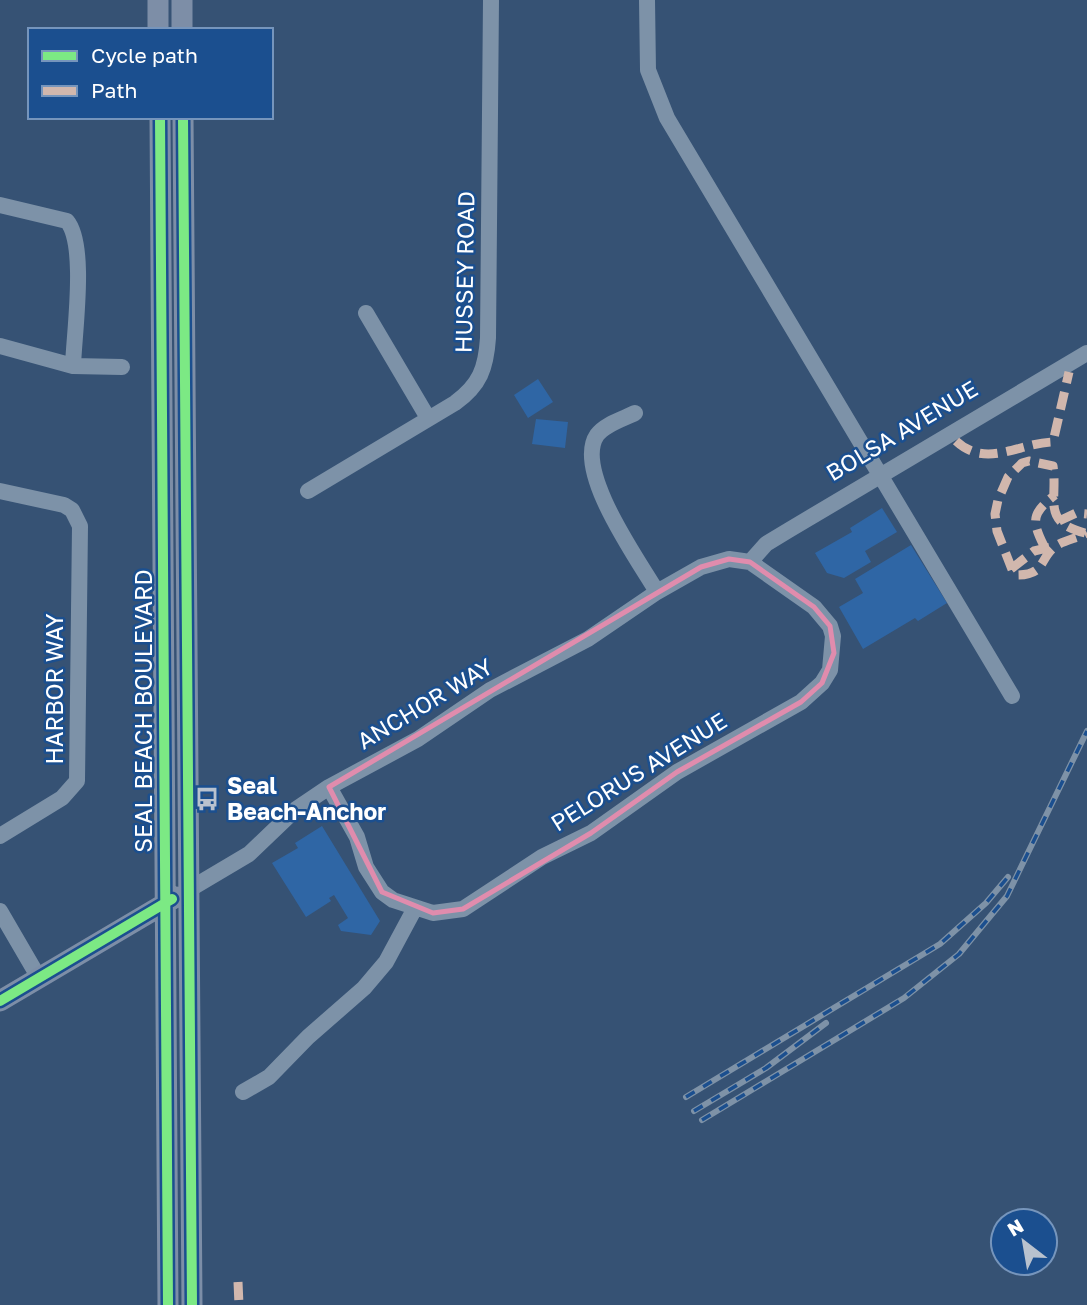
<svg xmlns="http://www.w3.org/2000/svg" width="1087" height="1305" font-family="'Golos Text',sans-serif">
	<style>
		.green { fill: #2f66a5 }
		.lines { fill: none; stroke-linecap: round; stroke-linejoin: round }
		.minor { stroke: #7d92a8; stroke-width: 16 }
		.major { stroke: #7d8ea7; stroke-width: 21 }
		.rail-casing { stroke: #7e92a7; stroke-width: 6 }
		.rail { stroke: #1b4f8f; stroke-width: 3.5; stroke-dasharray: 10; stroke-linecap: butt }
		.quiet { stroke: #d1b7ad; stroke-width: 9; stroke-dasharray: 18 9; stroke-linecap: butt }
		.cycleway-casing { stroke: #1b4f8f; stroke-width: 15 }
		.cycleway { stroke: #7ce984; stroke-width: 10 }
		.marked { fill: none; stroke: #e08cad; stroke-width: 5; stroke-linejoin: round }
		.labels { text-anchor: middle; stroke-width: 5; stroke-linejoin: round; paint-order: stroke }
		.street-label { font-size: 23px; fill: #fff; stroke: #1b4f8f }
		.poi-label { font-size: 23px; font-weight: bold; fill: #fff; stroke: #1b4f8f; text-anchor: start }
	</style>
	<rect width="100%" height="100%" fill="#365274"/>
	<!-- green -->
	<path class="green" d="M538 379 553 402 528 418 514 395Z
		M536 419 568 422 565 448 532 444Z
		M882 508 897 532 865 551 871 562 844 578 827 573 815 553 852 532 850 528Z
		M911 545 947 603 918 621 915 618 863 649 839 607 863 593 855 579Z
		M322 826 380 921 371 935 341 931 338 925 348 918 334 895 329 898 331 901 306 917 272 863 298 848 295 843Z"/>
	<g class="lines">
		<!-- minor -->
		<path class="minor" d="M647 0 648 70 667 118 1012 696
			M0 205 67 221C87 245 74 333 73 366
			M366 313 428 418
			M0 346 73 366 122 367
			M635 413C623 419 605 424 597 435 573 470 639 561 657 592
			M0 491 64 505 72 510 80 526 77 781 62 798 0 836
			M308 491 455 403C480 385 486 368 488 338L491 0
			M750 562 766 544 789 530 1087 353
			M190 889 249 854 295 810 329 787 418 739 490 690 588 639 657 592 701 567 729 559 750 562 814 607 830 626 833 636 830 670 822 683 801 702 677 772 591 833 542 857 463 909 433 913 393 900 382 892 366 867 357 837 329 787
			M0 911 39 978
			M243 1092 269 1077 308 1037 364 988 386 962 415 908"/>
		<!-- major -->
		<path class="major" d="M158 0V30
			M182 0V30
			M160 117 168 1305
			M183 117 192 1305
			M0 1001 176 897"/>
		<!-- rail casing -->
		<g class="rail-casing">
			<path id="rail" d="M686 1097 940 944 986 903 1008 877
				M694 1111 766 1068 826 1023
				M702 1120 904 998 959 954 1007 896 1087 731"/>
		</g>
		<!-- rail -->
		<use href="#rail" class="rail"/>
		<!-- quiet -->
		<path class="quiet" d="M956 441C986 469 1019 443 1053 442L1069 372
			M1059 521 1076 513 1087 514
			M1085 533C1041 522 1058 501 1053 466L1029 461 1022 463 1008 477 998 500 995 514 997 531 1013 572 1017 575C1046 575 1039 558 1056 546 1064 540 1078 538 1087 533
			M1044 546C1031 520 1032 513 1055 495
			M1011 569 1034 551 1051 547
			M238 1282 239 1305"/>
		<!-- cycleway casing -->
		<g class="cycleway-casing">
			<path id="cycleway" d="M160 117 168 1305
				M183 117 192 1305
				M0 1001 172 899"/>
		</g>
		<!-- cycleway -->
		<use href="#cycleway" class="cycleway"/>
	</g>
	<!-- marked area -->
	<path class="marked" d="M729 559 750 562 814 607 830 626 834 653 822 683 801 702 677 772 591 833 463 909 433 913 382 892 329 787 701 567Z"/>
	<!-- icons -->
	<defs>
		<g id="bus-bare" transform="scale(1.89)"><path d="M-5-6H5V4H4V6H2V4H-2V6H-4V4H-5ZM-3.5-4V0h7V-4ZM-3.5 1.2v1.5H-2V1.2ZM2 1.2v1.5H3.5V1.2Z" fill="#b9c2ce" stroke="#1b4f8f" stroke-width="2.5" paint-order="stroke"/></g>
	</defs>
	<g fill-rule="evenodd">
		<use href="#bus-bare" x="207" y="799"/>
	</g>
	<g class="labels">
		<!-- street labels -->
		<g class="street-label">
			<text transform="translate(465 272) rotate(-89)" y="8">HUSSEY ROAD</text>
			<text transform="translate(902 431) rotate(-31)" y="8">BOLSA AVENUE</text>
			<text transform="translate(55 689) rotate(-90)" y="8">HARBOR WAY</text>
			<text transform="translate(425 704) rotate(-31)" y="8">ANCHOR WAY</text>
			<text transform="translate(144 711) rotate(-90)" y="8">SEAL BEACH BOULEVARD</text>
			<text transform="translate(639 772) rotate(-32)" y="8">PELORUS AVENUE</text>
		</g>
		<!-- poi labels -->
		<g class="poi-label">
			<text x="227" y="794">Seal<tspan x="227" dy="26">Beach-Anchor</tspan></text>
		</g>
	</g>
	<!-- legend -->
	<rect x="28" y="28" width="245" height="91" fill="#1b4f8f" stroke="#7695bc" stroke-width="2"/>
	<rect x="42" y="51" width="35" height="10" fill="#7ce984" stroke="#7695bc" stroke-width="2"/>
	<text x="91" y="63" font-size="21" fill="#ffffff">Cycle path</text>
	<rect x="42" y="86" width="35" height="10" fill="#d1b7ad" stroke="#7695bc" stroke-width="2"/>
	<text x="91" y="98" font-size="21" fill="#ffffff">Path</text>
	<!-- north arrow -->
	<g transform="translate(1024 1242) rotate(329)"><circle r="33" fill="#1b4f8f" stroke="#7695bc" stroke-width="2"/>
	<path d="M0-5L12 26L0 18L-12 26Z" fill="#b9c2ce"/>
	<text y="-10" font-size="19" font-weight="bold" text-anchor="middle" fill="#ffffff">N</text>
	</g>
</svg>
